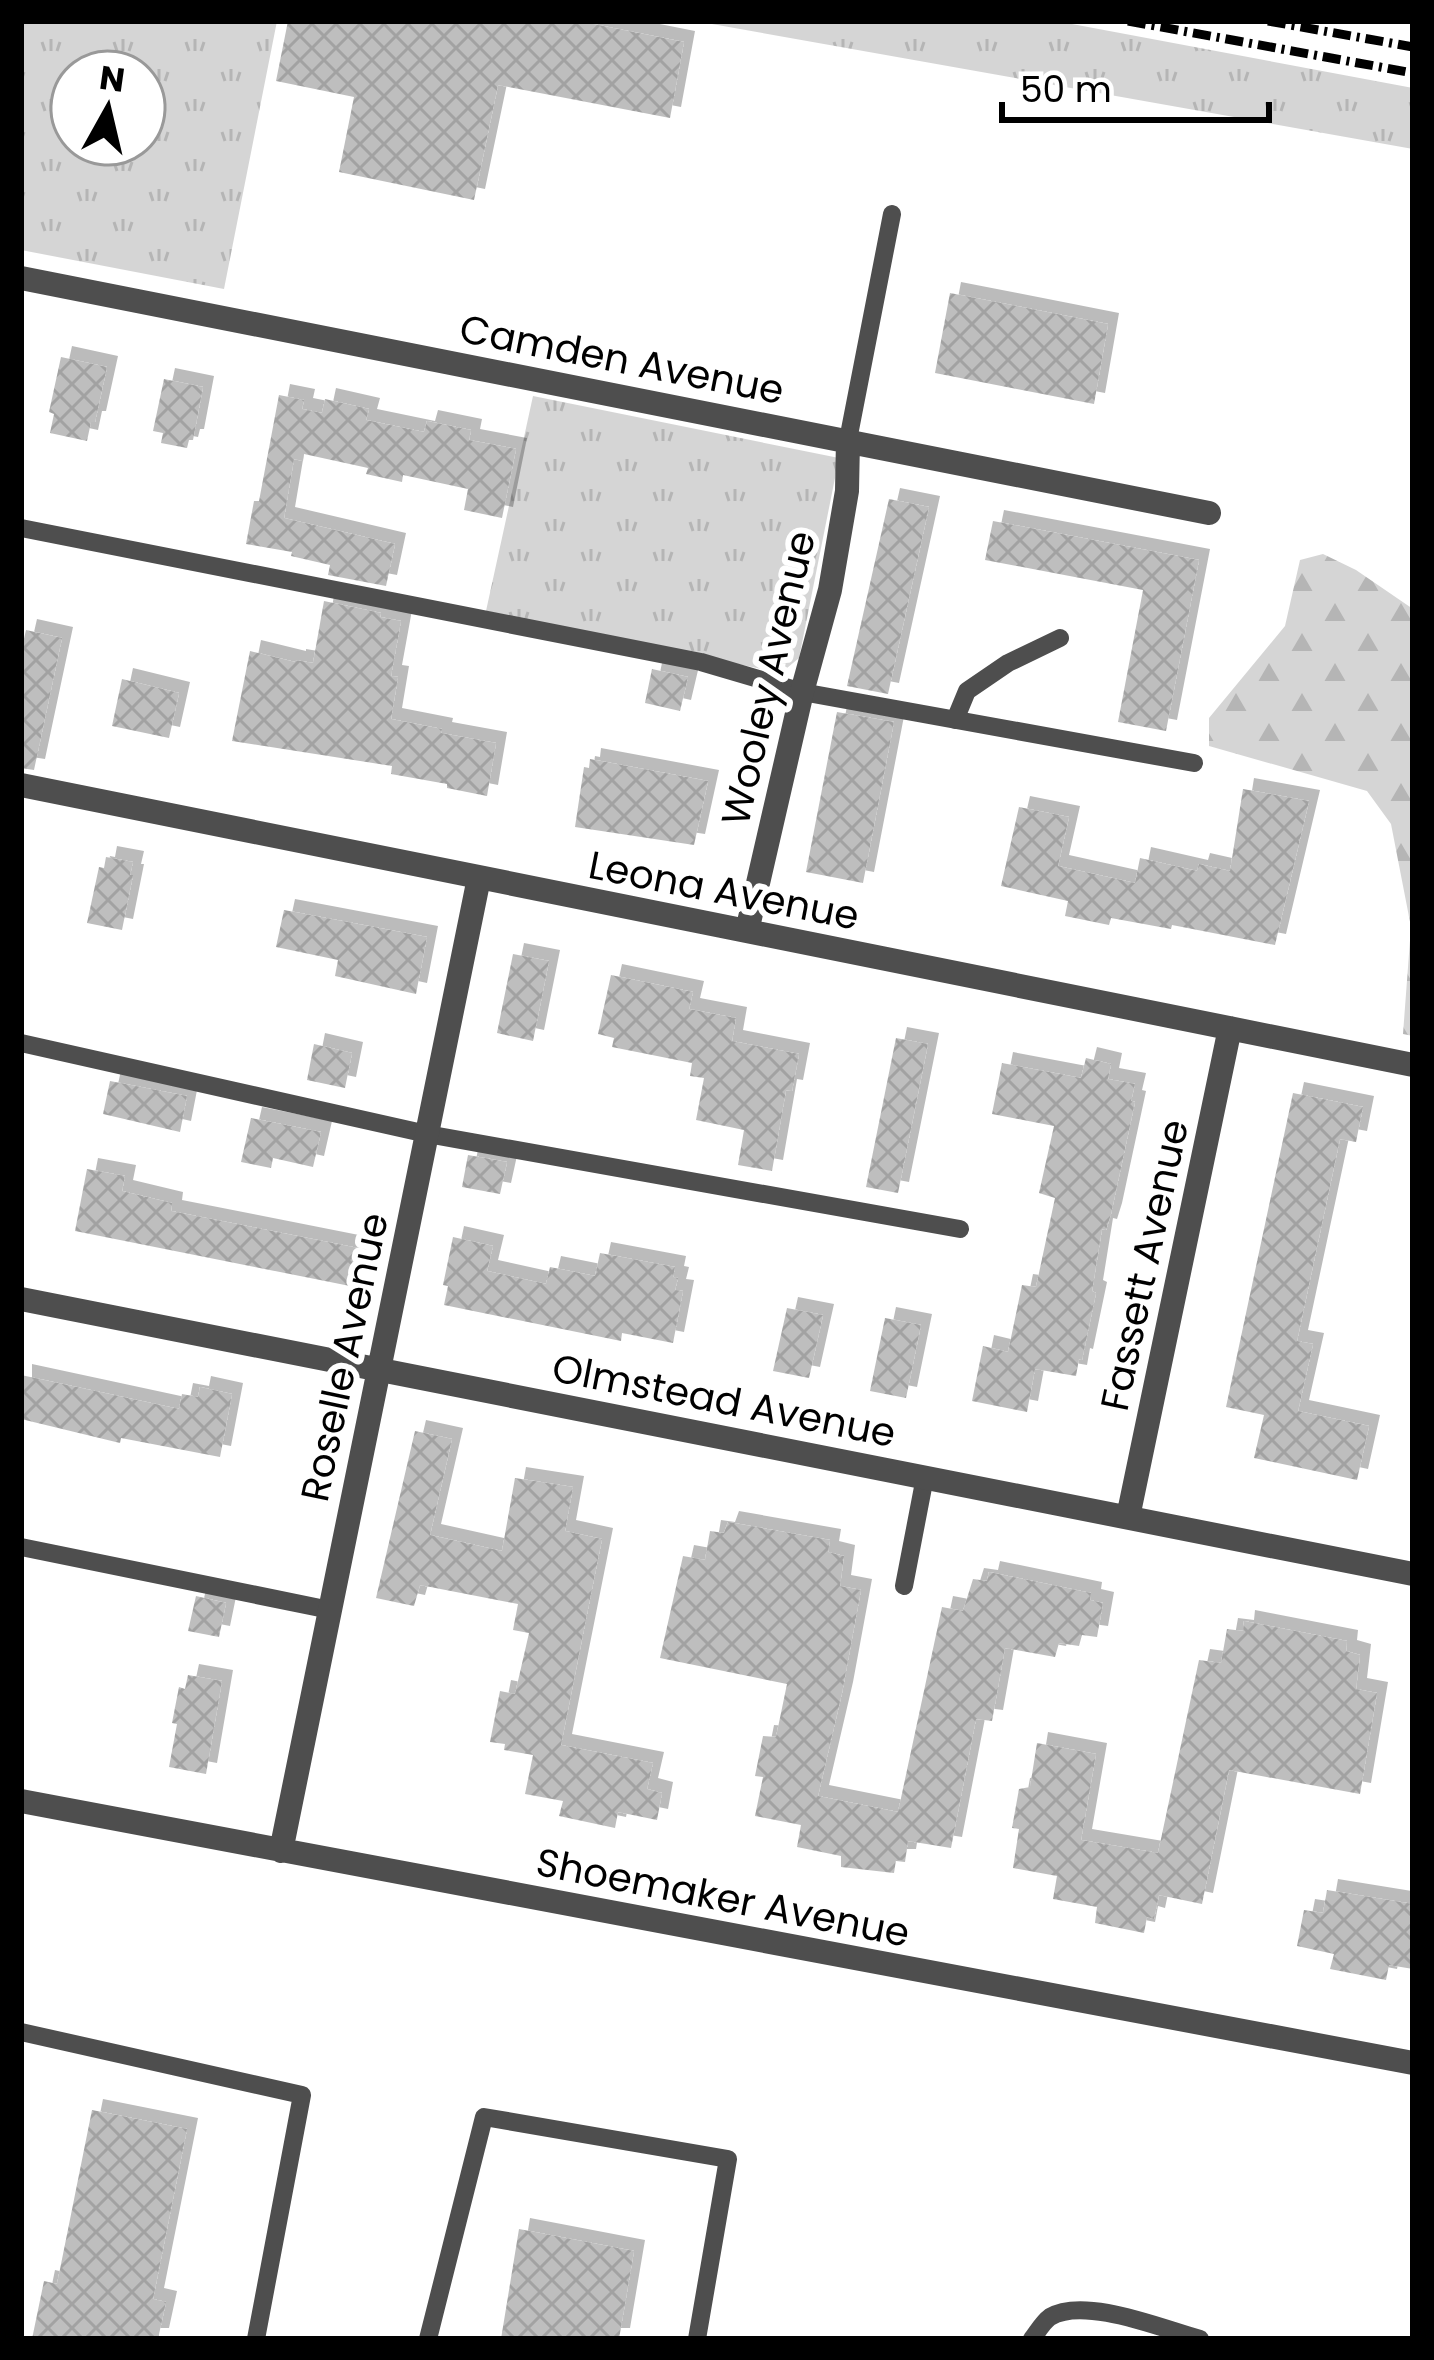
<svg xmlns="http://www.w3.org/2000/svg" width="1434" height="2360" font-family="Poppins,sans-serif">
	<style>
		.grass { fill: url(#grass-tufts); fill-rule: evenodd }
		.forest { fill: url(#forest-firs) }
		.building { fill: url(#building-cross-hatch); filter: url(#shadow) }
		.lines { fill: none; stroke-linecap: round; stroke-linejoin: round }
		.service { stroke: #4e4e4e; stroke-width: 18 }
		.minor { stroke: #4e4e4e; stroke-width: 24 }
		.rail { stroke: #000; stroke-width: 9; stroke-dasharray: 18 6 3 6; stroke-linecap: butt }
		.labels { text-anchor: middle; stroke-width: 12; stroke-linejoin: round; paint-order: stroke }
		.street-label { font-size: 39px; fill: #000; stroke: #fff }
	</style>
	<defs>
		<pattern id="grass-tufts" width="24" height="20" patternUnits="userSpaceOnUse" patternTransform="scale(3)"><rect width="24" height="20" fill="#d5d5d5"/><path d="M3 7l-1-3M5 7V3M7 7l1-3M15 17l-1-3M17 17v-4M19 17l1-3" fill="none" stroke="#b5b5b5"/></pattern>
		<pattern id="forest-firs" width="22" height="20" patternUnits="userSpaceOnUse" patternTransform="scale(3)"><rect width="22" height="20" fill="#d5d5d5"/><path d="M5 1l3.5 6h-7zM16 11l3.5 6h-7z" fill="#b5b5b5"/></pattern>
		<pattern id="building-cross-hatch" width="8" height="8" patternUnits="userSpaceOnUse" patternTransform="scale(3)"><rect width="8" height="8" fill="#bebebe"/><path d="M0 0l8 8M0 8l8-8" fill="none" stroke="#a2a2a2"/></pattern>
		<filter id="shadow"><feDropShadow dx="11" dy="-11" stdDeviation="0" flood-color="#0004"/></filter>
	</defs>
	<rect width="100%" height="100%" fill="#fff"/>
	<!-- grass -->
	<path class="grass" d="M21 21H277L224 289 21 250ZM72 72H144V144H72Z
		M695 21H1056L1413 88V149Z
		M533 396 839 458 799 658 781 673 486 611Z"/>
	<!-- forest -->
	<path class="forest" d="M1323 554 1356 570 1413 609V1036L1403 1034 1411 927 1391 824 1367 791 1209 746V718L1285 626 1300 560Z"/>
	<!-- building -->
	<path class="building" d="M288 21H578L684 42 670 118 498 85 474 200 339 172 354 97 276 81Z
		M950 293 1108 324 1094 404 935 373Z
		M61 357 107 367 95 422H91L87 441 50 433 54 414 49 412Z
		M164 379 203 387 193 440H189L187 448 161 443 163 433 153 431Z
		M279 395 304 400 302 409 322 413 325 399 369 409 366 420 424 432 427 421 471 430 469 440 516 449 502 518 464 510 468 489 403 475 402 482 366 474 368 468 304 454 303 461 294 459 284 518 395 544 386 586 328 575 330 565 291 556 292 552 246 544 254 501H259Z
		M889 499 929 507 888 694 847 686Z
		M993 521 1199 560 1166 731 1118 722 1143 590 985 560Z
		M324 601 381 613 380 617 401 621 391 676 398 677 391 719 442 729 441 733 496 743 487 796 447 788V784L391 774 392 766 232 741 250 651 295 662V660L313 663Z
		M26 630 62 638 34 770 21 768V652Z
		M652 669 688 677 680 711 645 703Z
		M122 679 179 693 169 738 112 726Z
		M837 712 894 722 863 883 806 872Z
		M590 759 708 781 694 845 575 827 584 767 589 768Z
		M1243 789 1309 801 1275 945 1172 925 1171 929 1111 918 1109 925 1065 916 1068 901 1001 886 1019 807 1069 817 1058 866 1135 883 1140 858 1197 871 1199 864 1230 871Z
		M106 857 133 862 130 875H133L122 930 87 923 99 867 104 868Z
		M284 910 427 937 416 994 335 976 338 960 276 947Z
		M513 954 549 961 533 1041 497 1033Z
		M611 975 693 992 689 1009 736 1018 732 1041 799 1054 792 1091 786 1090 772 1171 738 1165 744 1130 696 1120 704 1078 690 1076 692 1063 612 1047 614 1038 598 1034Z
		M896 1038 928 1044 898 1193 866 1187Z
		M314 1044 352 1053 345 1088 307 1080Z
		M1086 1058 1111 1064 1108 1079 1135 1084 1131 1101 1135 1102 1111 1214 1106 1230 1102 1229 1092 1291 1096 1293 1082 1360 1079 1359 1076 1376 1035 1369 1027 1412 972 1401 983 1346 1008 1352 1022 1285 1036 1287 1055 1198 1039 1193 1054 1126 992 1114 1002 1063 1081 1078Z
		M110 1081 187 1096 180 1132 103 1114Z
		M1293 1093 1363 1107 1356 1142 1340 1139 1297 1341 1313 1344 1298 1411 1369 1426 1357 1480 1254 1458 1264 1415 1226 1407Z
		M251 1118 321 1132 313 1167 273 1158 271 1168 241 1162Z
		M468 1155 507 1162 500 1194 462 1187Z
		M87 1169 125 1176 122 1191 172 1203 171 1211 358 1248 350 1286 75 1231Z
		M453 1237 493 1246 487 1271 546 1284 550 1267 595 1276 600 1253 675 1267 673 1277 678 1278 675 1290 683 1291 673 1343 622 1333 621 1341 444 1305 448 1286 443 1285Z
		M787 1308 823 1315 809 1378 773 1371Z
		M885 1318 921 1325 906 1398 870 1391Z
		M21 1375 179 1409 182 1394 198 1397 200 1387 232 1394 220 1457 121 1438 120 1443 21 1419Z
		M415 1431 452 1439 430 1535 502 1551 515 1478 573 1487 565 1531 602 1539 561 1745 653 1763 647 1789 662 1793 657 1820 618 1812 615 1828 559 1816 563 1801 525 1794 533 1755 504 1750 505 1744 490 1742 500 1691 515 1694 529 1633 513 1630 518 1604 420 1585 414 1606 376 1598Z
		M728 1522 830 1540 828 1552 844 1556 840 1586 861 1590 842 1693 818 1796 898 1812 942 1607 963 1611 973 1579 987 1581 989 1572 1091 1593 1090 1600 1103 1603 1097 1637 1082 1635 1079 1646 1059 1643 1055 1657 1005 1648 992 1721 976 1719 951 1848 908 1841 905 1860H896L894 1873 841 1867V1856L797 1847 801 1825 755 1816 763 1777 755 1776 763 1736 776 1737 787 1684 660 1658 683 1556 705 1560 710 1531 724 1533Z
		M196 1596 226 1603 219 1637 188 1631Z
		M1244 1621 1347 1641 1346 1651 1360 1655 1356 1689 1377 1693 1360 1794 1229 1770 1202 1904 1159 1895 1154 1919 1147 1917 1144 1933 1095 1923 1097 1907 1053 1899 1057 1876 1013 1868 1019 1829 1012 1828 1019 1789 1030 1787 1037 1743 1096 1754 1081 1840 1158 1853 1199 1660 1221 1663 1227 1629 1243 1631Z
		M188 1675 222 1681 206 1774 169 1767 177 1724 172 1723 179 1687 185 1689Z
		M1327 1890 1413 1904V1969L1389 1965 1386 1980 1330 1969 1334 1954 1297 1946 1304 1910 1323 1913Z
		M92 2110 187 2129 153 2299 166 2302 158 2339H32L44 2281 57 2284Z
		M519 2229 634 2251 619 2339H501Z"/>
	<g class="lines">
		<!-- service -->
		<path class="service" d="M848 440 892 214
			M21 528 701 662 802 692 1194 763
			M955 720 967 691 1008 663 1060 638
			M21 1043 427 1134 960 1229
			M21 1547 330 1610
			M904 1586 925 1477
			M21 2032 302 2095 256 2339
			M428 2339 484 2117 728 2159 697 2339
			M1032 2339C1038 2331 1043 2322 1050 2317 1084 2296 1163 2329 1200 2339"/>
		<!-- minor -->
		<path class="minor" d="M21 278 1209 513
			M21 785 1413 1065
			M747 931 802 692 830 590 847 491 848 440
			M21 1299 1413 1574
			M1128 1517 1230 1028
			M21 1801 1413 2063
			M281 1851 479 878"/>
		<!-- rail -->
		<path class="rail" d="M1128 21 1413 73
			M1268 21 1413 47"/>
	</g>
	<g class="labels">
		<!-- street labels -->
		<g class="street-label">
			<text transform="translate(622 359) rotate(11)" y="14">Camden Avenue</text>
			<text transform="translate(768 678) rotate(-77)" y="14">Wooley Avenue</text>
			<text transform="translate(724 890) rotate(11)" y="14">Leona Avenue</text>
			<text transform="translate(1144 1265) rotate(-78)" y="14">Fassett Avenue</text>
			<text transform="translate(344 1357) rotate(-78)" y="14">Roselle Avenue</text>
			<text transform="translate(724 1400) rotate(11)" y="14">Olmstead Avenue</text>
			<text transform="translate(723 1897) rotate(11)" y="14">Shoemaker Avenue</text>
		</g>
	</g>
	<!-- border -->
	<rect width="1434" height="2360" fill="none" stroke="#000000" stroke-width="48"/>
	<!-- north arrow -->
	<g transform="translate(108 108) rotate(8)"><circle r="57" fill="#ffffff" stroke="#999999" stroke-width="3"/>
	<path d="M0-9L21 45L0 30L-21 45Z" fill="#000000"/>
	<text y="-18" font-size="33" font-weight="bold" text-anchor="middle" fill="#000000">N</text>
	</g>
	<!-- scale -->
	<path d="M1002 102v18h267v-18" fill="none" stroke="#000000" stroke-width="6"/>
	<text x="1020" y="102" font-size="36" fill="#000000" stroke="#ffffff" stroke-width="9" paint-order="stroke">50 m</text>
</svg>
